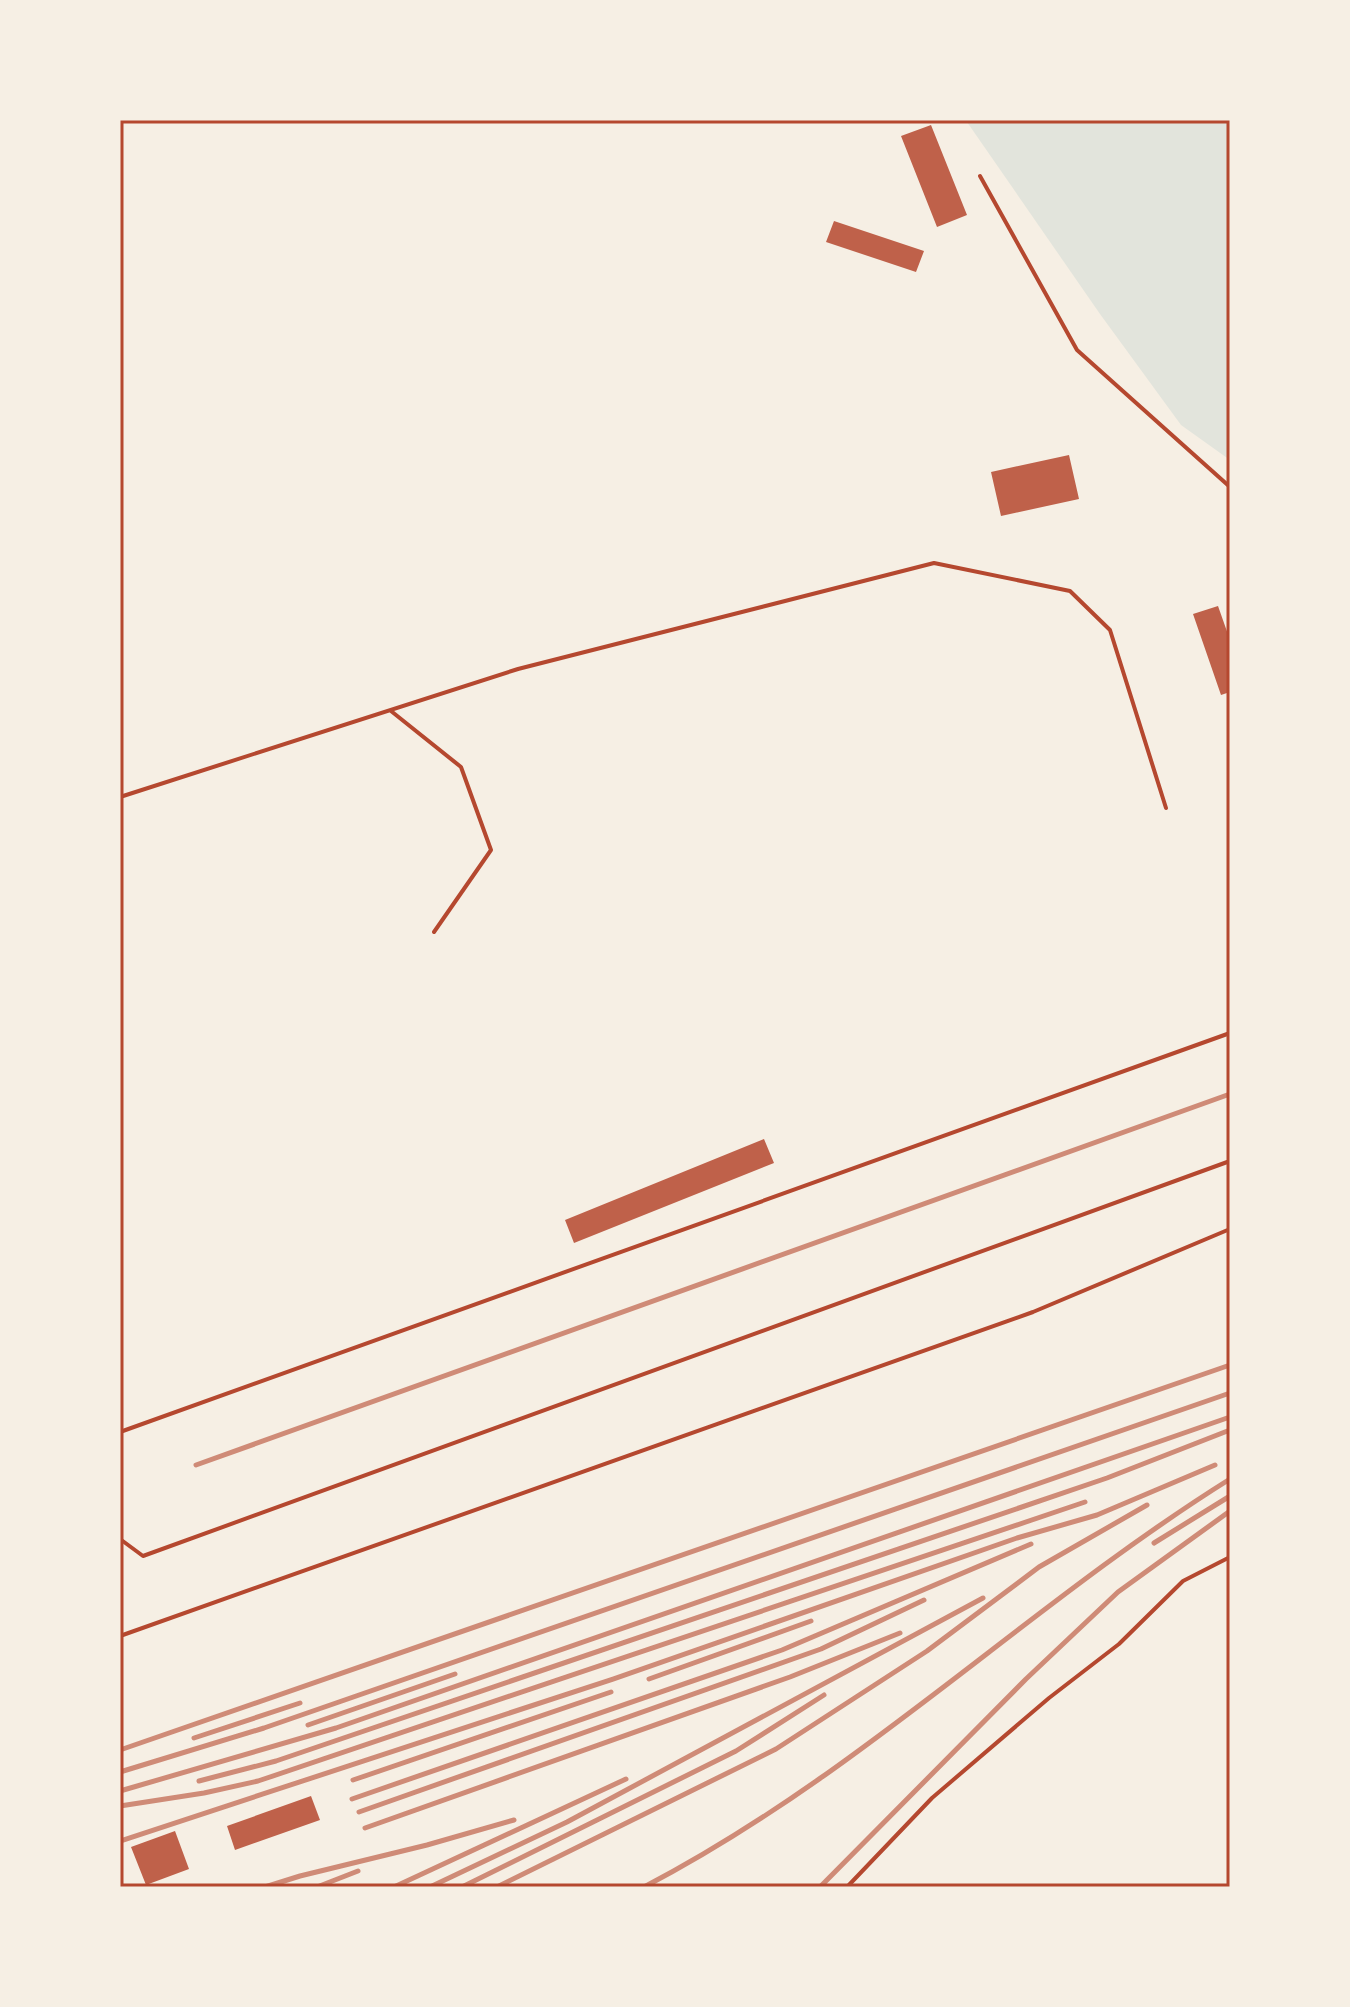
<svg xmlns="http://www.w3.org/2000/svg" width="1350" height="2007" font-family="Overpass,sans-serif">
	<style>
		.green { fill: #e2e4dc }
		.building { fill: #bf614a }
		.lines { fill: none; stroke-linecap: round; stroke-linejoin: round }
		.service { stroke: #b5482f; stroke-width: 4 }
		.rail { stroke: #cf8b77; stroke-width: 5 }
		.neatline { fill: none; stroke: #b5482f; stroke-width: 3 }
	</style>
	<rect width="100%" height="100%" fill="#f6efe4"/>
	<!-- green -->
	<path class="green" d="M968 120H1230V460L1181 425 1100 314 967 122Z"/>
	<!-- building -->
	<path class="building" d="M931 125 967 215 937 227 901 136Z
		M834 221 924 251 916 272 826 242Z
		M1069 455 1079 499 1001 516 991 472Z
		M1218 606 1230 640V692L1221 695 1193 614Z
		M764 1139 774 1163 574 1243 565 1220Z
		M311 1796 320 1820 235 1850 227 1826Z
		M175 1831 189 1869 146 1885 131 1847Z"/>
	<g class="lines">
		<!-- service -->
		<path class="service" d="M980 176 1077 350 1230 487
			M391 711 461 767 491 850 434 932
			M120 797 518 669 934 563 1070 591 1110 630 1166 808
			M120 1432 1230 1033
			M120 1539 143 1556 1230 1161
			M120 1636 1033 1312 1230 1229
			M847 1887 932 1798 1049 1698 1119 1644 1183 1581 1230 1557"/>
		<!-- rail -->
		<path class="rail" d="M196 1465 1230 1094
			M1154 1543 1230 1496
			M649 1679 811 1621
			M308 1725 455 1674
			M194 1738 300 1703
			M120 1750 1230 1365
			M120 1772 264 1728 1230 1393
			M353 1780 611 1692
			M199 1781 276 1761 1107 1478 1230 1430
			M120 1791 336 1728 1230 1417
			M352 1799 782 1650 1031 1544
			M120 1806 204 1793 258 1781 1085 1502
			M359 1812 821 1649 924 1600
			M365 1828 790 1677 900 1633
			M120 1841 613 1679 1017 1538 1097 1515 1215 1465
			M265 1887 300 1876 427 1845 514 1820
			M317 1887 358 1871
			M394 1887 626 1779
			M430 1887 567 1822 983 1598
			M462 1887 736 1751 824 1695
			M497 1887 776 1749 927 1651 1039 1567 1147 1505
			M644 1887C859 1775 1027 1606 1230 1479
			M820 1887 1026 1679 1118 1592 1230 1511"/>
	</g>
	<!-- border -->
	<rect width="1350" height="2007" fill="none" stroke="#f6efe4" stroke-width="244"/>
	<rect x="122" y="122" width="1106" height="1763" class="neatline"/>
</svg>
